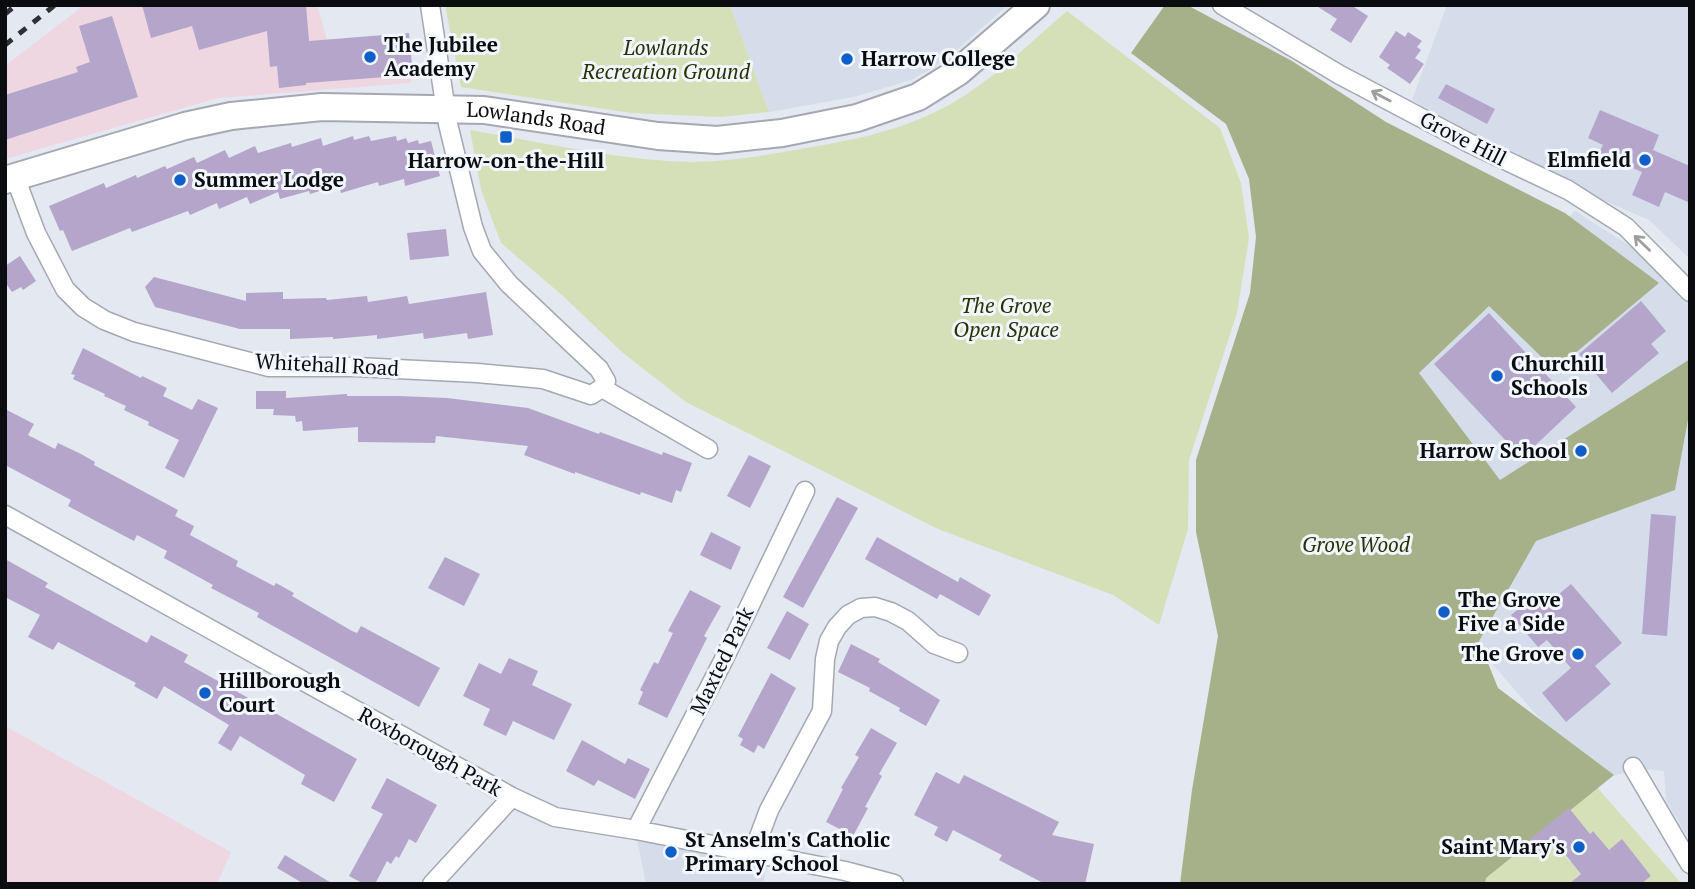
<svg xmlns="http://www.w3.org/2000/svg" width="1695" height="889" font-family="'PT Serif',serif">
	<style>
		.commercial { fill: #efd7e1 }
		.built { fill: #d5ddeb }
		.green { fill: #d6e0b8 }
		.forest { fill: #a7b189 }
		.building { fill: #b4a5cb }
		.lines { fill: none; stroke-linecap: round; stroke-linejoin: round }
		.street-casing { stroke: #a5a8b0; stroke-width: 21 }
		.primary-casing { stroke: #a5a8b0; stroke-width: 30 }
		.street { stroke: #fff; stroke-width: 18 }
		.primary { stroke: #fff; stroke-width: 26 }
		.rail { stroke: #2f3034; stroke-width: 5; stroke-dasharray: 9 9; stroke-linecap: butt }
		.oneway { stroke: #9d9e9f }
		.poi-dot { fill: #105fc9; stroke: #f2f6fe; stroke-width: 2.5 }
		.labels { text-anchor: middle; stroke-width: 6; stroke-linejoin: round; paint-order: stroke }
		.poi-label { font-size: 21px; font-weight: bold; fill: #0b0c0f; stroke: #f2f6fe; text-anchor: start }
		.park-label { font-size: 21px; font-style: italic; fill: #283100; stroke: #f2f6fe }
		.street-label { font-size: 21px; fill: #0b0c0f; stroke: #f2f6fe }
	</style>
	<rect width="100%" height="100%" fill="#e4e8f0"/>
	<!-- commercial -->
	<path class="commercial" d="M84 5H317L328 43 405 39 411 83 218 98 5 159V66Z
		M5 726 231 852 217 884H5Z"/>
	<!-- built -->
	<path class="built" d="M730 5H1008L958 49 933 68 911 80 854 97 769 112Z
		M1447 5H1690V259L1649 220 1552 178 1412 100Z
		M1575 211 1630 246 1671 281 1690 276V840L1666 801 1664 771 1646 769 1639 762 1629 772 1593 780 1470 638 1408 370Z
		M637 839 767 864 763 884H646Z"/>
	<!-- green -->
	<path class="green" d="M445 5H730L769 112 720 117 631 113 461 87Z
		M1067 11 1220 128 1241 183 1249 238 1237 313 1189 460 1188 529 1159 625 1113 595 938 529 686 402 623 353 563 296 501 243 481 190 470 130C542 142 617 160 690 162 725 162 760 156 795 150 842 142 889 134 933 113 983 90 1025 47 1067 11Z
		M1595 785 1682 884H1641L1651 876 1622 840 1602 855 1599 838 1593 831 1585 838 1564 837 1568 843 1561 850 1570 862 1578 855 1589 868 1575 879 1578 884H1482L1484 877Z"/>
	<!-- forest -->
	<path class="forest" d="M1165 5H1187L1292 61 1386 122 1565 213 1659 283 1555 370 1489 306 1419 373 1500 480 1690 359V409L1675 490 1536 541 1479 641 1498 688 1614 775 1486 878 1485 884H1180L1192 790 1218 636 1196 532V460L1250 293 1256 237 1249 179 1226 124 1131 53Z"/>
	<!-- building -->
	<path class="building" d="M142 5H306L309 41 409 33 413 75 306 83V85L279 88 277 66 270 67 267 31 199 50 192 26 151 38Z
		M1315 5H1351L1368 16 1351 43 1330 30 1337 19Z
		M112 16 138 97 5 140V95L78 72 76 67 90 62 79 26Z
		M1396 31 1405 37 1408 32 1422 41 1417 47 1421 50 1415 58 1424 64 1410 84 1387 68 1390 65 1379 57Z
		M1446 84 1495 109 1487 124 1438 98Z
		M1600 110 1659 135 1653 150 1690 166V203L1665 192 1659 207 1632 195 1642 172 1599 153 1603 145 1588 138Z
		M353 136 354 140 369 136 371 141 396 136 397 141 406 138 408 143 418 140 419 144 431 141 440 176 405 186 404 179 379 186 378 182 341 193 339 185 310 194 309 191 280 199 278 192 250 204 247 197 219 209 217 203 190 215 188 211 132 232 130 228 72 251 63 230 60 231 49 206 104 183 106 188 136 175 137 178 165 166 167 169 194 157 197 163 225 150 229 158 255 146 258 153 291 143 292 147 321 138 323 146Z
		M446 229 449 256 410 260 407 233Z
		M20 256 36 281 23 290 21 287 12 292 5 282V266Z
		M154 277 246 301V293L283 292V299L326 298 327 300 367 296 368 302 407 296 409 304 486 292 493 335 468 339 467 333 424 339 423 333 377 339V335L333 339V337L290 339V329H240L155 307 145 287Z
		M1641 301 1666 331 1651 344 1659 353 1612 393 1579 354Z
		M1489 313 1576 407 1522 458 1434 364Z
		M83 348 141 378 142 376 167 388 163 396 192 410 198 399 218 408 184 478 165 468 179 440 148 425 149 422 124 410 126 406 104 396 105 394 73 379 75 375 71 374Z
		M256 391H286V398L347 394V396H399L447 398 528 408 599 434 600 432 662 455 663 452 692 463 681 492 676 490 672 503 641 492 640 495 575 472V474L524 455 528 446 436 436 435 443 358 442V427L303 431 302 421 296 422 295 416 273 415 274 409H256Z
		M5 409 34 424 28 435 55 449 58 443 81 454 95 462 94 465 178 510 175 516 194 526 190 535 238 561 236 566 274 586 276 583 294 593 292 596 352 631 357 633 361 626 440 668 419 707 257 617 259 613 211 588 213 585 164 558 167 551 137 535 134 541 94 520 68 506 71 500 5 465Z
		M749 455 771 466 750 508 727 496Z
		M837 497 858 508 803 608 783 597Z
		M1651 514 1676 516 1667 636 1642 634Z
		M711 532 741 547 731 570 700 555Z
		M877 537 958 582 960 577 991 595 979 616 940 594 937 599 865 559Z
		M445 557 480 574 464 606 428 588Z
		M5 559 48 583 45 587 147 643 151 635 188 655 184 662 357 759 334 802 301 784 305 775 240 736 231 751 218 743 229 725 164 686 157 699 134 686 136 683 58 642 53 650 28 637 40 615 5 597Z
		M1571 584 1622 643 1595 666 1611 684 1566 722 1542 693 1571 668 1547 640 1538 647 1511 615 1537 594 1546 605Z
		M690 590 721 606 704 636 707 638 667 718 638 704 643 692 640 690 654 662 658 664 673 633 668 631Z
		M787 611 809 624 790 660 767 648Z
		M851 644 880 659 878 662 940 700 926 726 899 711 900 708 869 691 870 688 838 672Z
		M509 658 538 671 532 685 572 704 554 740 513 721 506 736 483 725 490 709 463 696 479 663 501 674Z
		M771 673 796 688 764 749 758 745 754 753 740 745 743 739 738 736Z
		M871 728 897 743 879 774 882 776 865 807 868 808 853 836 826 822 843 789 841 788 859 757 855 755Z
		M582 740 625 764 628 758 650 769 635 799 598 780 594 786 566 771Z
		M936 772 959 784 964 775 1059 822 1052 835 1094 844 1085 884H1045L999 860 1002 855 953 830 947 842 934 835 938 827 914 815Z
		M387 778 437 805 416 843 409 839 399 858 396 856 391 864 387 861 375 884H364L349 876 383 814 371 808Z
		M1569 808 1590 834 1593 831 1609 850 1622 839 1651 876 1641 884H1569L1581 874 1556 843 1542 854 1530 839Z
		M285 855 333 884H304L277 868Z"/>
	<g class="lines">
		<!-- street casing -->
		<g class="street-casing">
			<path id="street" d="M430 5 448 124 473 227 482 251 509 284 599 369 606 381 602 388
				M1222 5 1340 75 1469 143 1568 190 1626 227 1690 292
				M15 177 36 233 65 289 83 307 104 320 134 332 269 367H357L477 373 543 379 591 395 602 388
				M602 388 708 449
				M5 515 512 797 555 817 636 830 845 871 894 884
				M1633 767 1690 864
				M636 830 723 661 805 491
				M753 853 769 810 822 711 825 659 829 641 837 627 848 615 861 608 875 607 891 612 908 621 934 644 958 653
				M432 884 512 797"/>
		</g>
		<!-- primary casing -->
		<g class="primary-casing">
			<g id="primary">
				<path id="s1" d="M5 180 185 126 231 116 322 107 484 110 658 136 717 140 782 133 857 118 918 97 958 72 1036 5"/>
			</g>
		</g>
		<!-- street -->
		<use href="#street" class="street"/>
		<!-- primary -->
		<use href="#primary" class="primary"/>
		<!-- rail -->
		<path class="rail" d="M5 14 16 5
			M5 45 55 5"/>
	</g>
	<!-- one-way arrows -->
	<defs><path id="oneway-shaft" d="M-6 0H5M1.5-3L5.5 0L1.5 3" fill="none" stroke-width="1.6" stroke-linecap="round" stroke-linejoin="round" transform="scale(1.75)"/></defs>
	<g class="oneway">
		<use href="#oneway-shaft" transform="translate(1381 96) rotate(-152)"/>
		<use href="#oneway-shaft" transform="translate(1642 243) rotate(-136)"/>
	</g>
	<!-- markers -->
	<g class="poi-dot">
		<circle cx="370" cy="57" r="7"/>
		<circle cx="847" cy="59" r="7"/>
		<rect x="499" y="130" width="14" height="14" rx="3.5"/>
		<circle cx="1645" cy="160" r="7"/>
		<circle cx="180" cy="180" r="7"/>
		<circle cx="1497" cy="376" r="7"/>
		<circle cx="1581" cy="451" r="7"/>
		<circle cx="1444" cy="612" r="7"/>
		<circle cx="1578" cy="654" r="7"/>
		<circle cx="205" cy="693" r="7"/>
		<circle cx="1579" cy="847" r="7"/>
		<circle cx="671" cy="852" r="7"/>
	</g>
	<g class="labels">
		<!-- poi labels -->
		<g class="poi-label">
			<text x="384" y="52">The Jubilee<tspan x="384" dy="24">Academy</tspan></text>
			<text x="861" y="66">Harrow College</text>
			<text x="1631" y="167" text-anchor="end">Elmfield</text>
			<text x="506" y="168" text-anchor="middle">Harrow-on-the-Hill</text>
			<text x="194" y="187">Summer Lodge</text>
			<text x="1511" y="371">Churchill<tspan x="1511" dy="24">Schools</tspan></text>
			<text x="1567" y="458" text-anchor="end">Harrow School</text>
			<text x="1458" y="607">The Grove<tspan x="1458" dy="24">Five a Side</tspan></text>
			<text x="1564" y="661" text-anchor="end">The Grove</text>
			<text x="219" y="688">Hillborough<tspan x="219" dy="24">Court</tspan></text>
			<text x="685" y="847">St Anselm's Catholic<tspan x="685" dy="24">Primary School</tspan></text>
			<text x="1565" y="854" text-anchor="end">Saint Mary's</text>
		</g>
		<!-- park labels -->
		<g class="park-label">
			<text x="666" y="55">Lowlands<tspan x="666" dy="24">Recreation Ground</tspan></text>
			<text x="1006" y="313">The Grove<tspan x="1006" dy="24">Open Space</tspan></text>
			<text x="1356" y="552">Grove Wood</text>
		</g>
		<!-- street labels -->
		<g class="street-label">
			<text dy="7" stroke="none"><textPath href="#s1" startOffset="541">Lowlands Road</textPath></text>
			<text transform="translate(1463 139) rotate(27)" y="7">Grove Hill</text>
			<text transform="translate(327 365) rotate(3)" y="7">Whitehall Road</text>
			<text transform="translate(722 661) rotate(-64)" y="7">Maxted Park</text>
			<text transform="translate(430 752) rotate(29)" y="7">Roxborough Park</text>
		</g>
	</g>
	<!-- border -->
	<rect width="1695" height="889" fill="none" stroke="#0b0c0f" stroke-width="14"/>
</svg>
